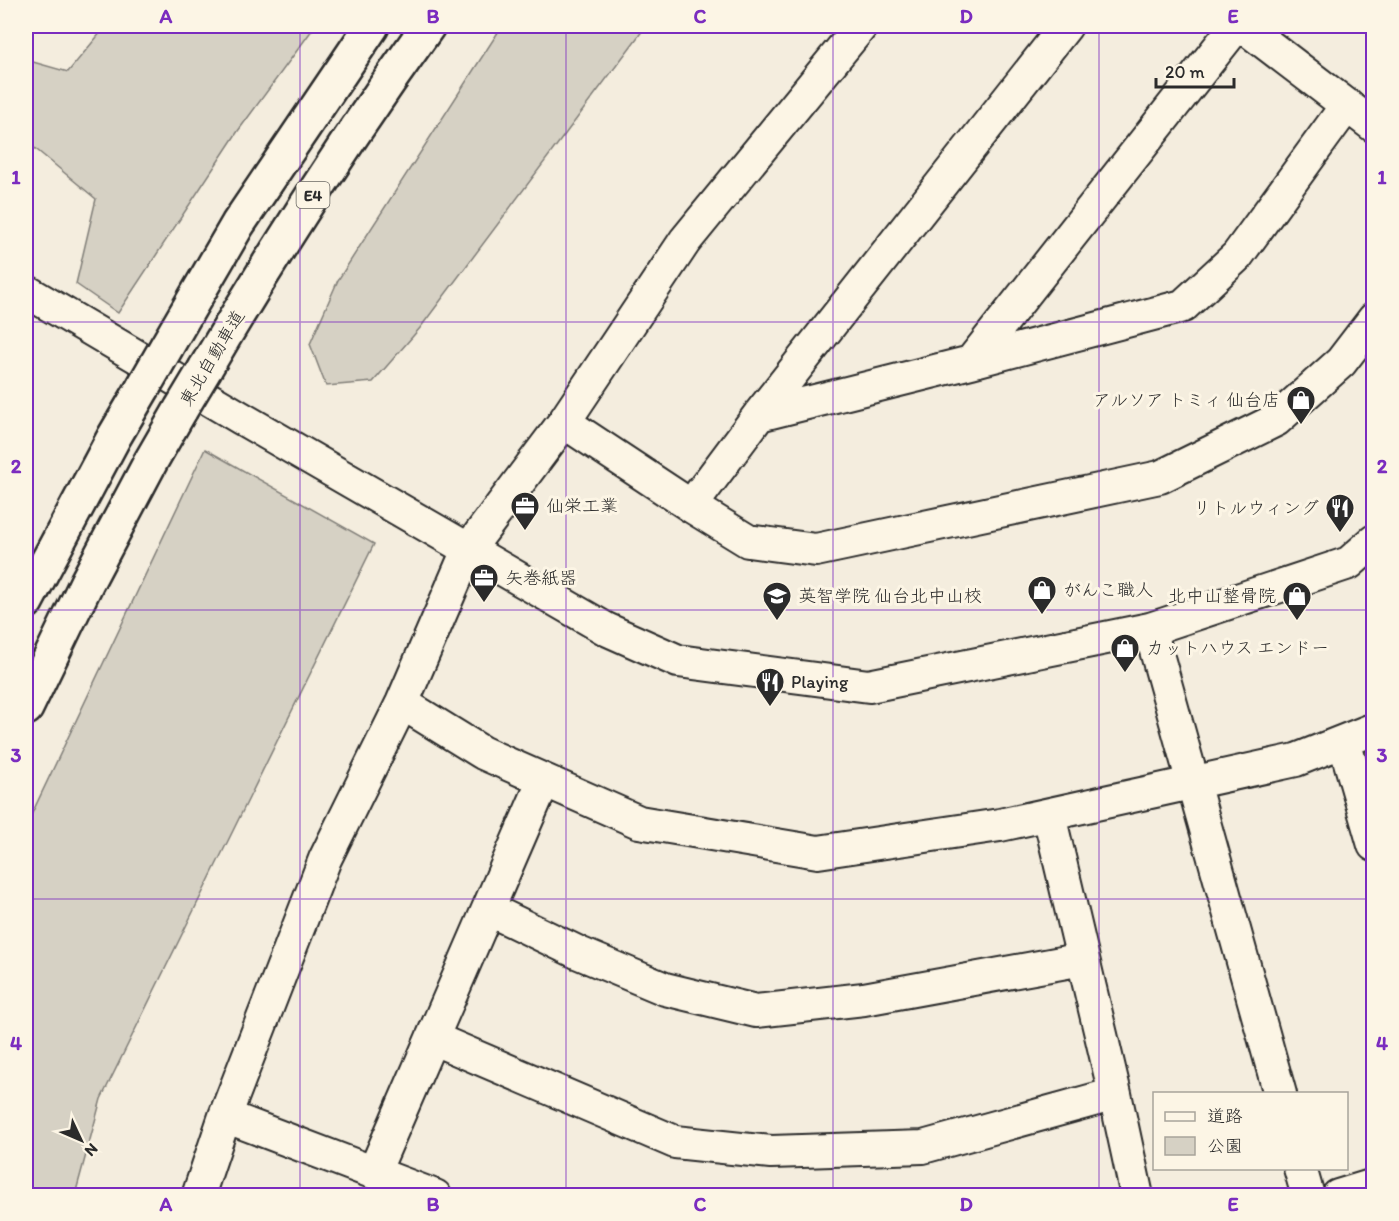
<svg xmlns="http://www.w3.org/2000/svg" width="1399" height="1221" font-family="Itim,'Klee One',sans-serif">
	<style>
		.green { fill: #d6d1c4; stroke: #807e78; stroke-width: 1.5 }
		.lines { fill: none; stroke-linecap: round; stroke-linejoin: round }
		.minor-casing { stroke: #2b2b2b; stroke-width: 36 }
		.highway-casing { stroke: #2b2b2b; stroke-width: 38 }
		.minor { stroke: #fcf5e5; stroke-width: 32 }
		.highway { stroke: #fcf5e5; stroke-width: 33 }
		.highway-bridge-casing { stroke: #2b2b2b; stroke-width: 38; stroke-linecap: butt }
		.highway-bridge { stroke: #fcf5e5; stroke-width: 33 }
		.grid { fill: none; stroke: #7b2cbf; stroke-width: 1.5; stroke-opacity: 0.55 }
		.labels { text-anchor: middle; stroke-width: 6; stroke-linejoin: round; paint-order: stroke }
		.shield { fill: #fcf5e5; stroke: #6a6863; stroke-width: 1.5 }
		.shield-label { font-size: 16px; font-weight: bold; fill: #2b2b2b }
		.street-label { font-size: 18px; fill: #2b2b2b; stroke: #fcf5e5 }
		.poi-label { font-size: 18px; fill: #2b2b2b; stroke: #fcf5e5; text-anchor: start }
		.neatline { fill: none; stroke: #7b2cbf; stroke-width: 2 }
		.grid-label { font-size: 20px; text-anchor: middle; font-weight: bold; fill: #7b2cbf }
	</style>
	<rect width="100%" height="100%" fill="#f4edde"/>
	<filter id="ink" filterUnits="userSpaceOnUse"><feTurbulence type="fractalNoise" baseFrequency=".0167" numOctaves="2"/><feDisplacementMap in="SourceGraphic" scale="12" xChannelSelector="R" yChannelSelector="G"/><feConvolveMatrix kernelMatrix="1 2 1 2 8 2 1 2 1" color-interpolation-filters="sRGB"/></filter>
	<g filter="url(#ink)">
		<!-- green -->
		<path class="green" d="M106 26H315L238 131 118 313 76 284 96 199 26 141V60L68 72Z
			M502 26H646L420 328 373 382 326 386 310 344 338 280Z
			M205 449 374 544 101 1099 75 1195H26V826Z"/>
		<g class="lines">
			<!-- minor casing -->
			<g class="minor-casing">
				<path id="minor" d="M1243 26 1374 126
					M26 291 241 418 606 629 678 661 869 686 1150 629 1349 563 1374 541
					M971 362 1236 26
					M759 415 971 362 1183 306 1237 256 1347 105
					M564 422 691 506 748 541 816 550 1160 477 1276 420 1341 362 1374 319
					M691 506 759 415 1066 26
					M1150 629 1280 1094
					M402 703 483 753 639 822 818 852 1000 825 1296 760 1374 729
					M1344 741 1374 845
					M1049 815 1115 1094 1137 1196
					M488 909 579 953 665 989 756 1011 864 999 1083 959
					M432 1038 675 1142 771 1152 923 1147 1115 1094
					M225 1116 435 1196
					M1300 1168 1308 1196
					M374 1172 544 780
					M198 1196 225 1116 325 859 402 703 468 550 564 422 685 241 861 26
					M1338 1196 1374 1185"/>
			</g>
			<!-- highway casing -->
			<g class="highway-casing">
				<path id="highway" d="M167 346 238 224 372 26
					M205 369C274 252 349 136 428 26
					M26 602 114 437 144 386
					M26 708 87 582 151 461 181 409"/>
			</g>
			<!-- minor -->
			<use href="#minor" class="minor"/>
			<!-- highway -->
			<use href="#highway" class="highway"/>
			<!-- highway-bridge casing -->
			<g class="highway-bridge-casing">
				<path id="highway-bridge" d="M144 386 167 346
					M181 409 205 369"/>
			</g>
			<!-- highway-bridge -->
			<use href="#highway-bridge" class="highway-bridge"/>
		</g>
	</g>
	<!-- grid -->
	<path class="grid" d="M300 26V1196M566 26V1196M833 26V1196M1099 26V1196M26 322H1374M26 610H1374M26 899H1374"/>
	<!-- icons -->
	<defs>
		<g id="shop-pin" transform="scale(1.5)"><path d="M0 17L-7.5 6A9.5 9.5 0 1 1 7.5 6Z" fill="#2b2b2b" stroke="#fcf5e5"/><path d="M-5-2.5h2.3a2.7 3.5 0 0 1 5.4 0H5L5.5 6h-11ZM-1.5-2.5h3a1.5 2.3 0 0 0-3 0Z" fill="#fff"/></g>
		<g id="office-pin" transform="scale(1.5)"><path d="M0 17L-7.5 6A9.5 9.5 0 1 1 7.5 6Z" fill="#2b2b2b" stroke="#fcf5e5"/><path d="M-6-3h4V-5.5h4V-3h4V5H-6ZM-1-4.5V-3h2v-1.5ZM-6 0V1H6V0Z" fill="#fff"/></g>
		<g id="restaurant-pin" transform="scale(1.5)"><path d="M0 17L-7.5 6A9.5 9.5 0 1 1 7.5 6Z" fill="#2b2b2b" stroke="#fcf5e5"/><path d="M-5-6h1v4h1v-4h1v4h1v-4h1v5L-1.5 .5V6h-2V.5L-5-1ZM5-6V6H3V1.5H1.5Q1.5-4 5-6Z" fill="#fff"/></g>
		<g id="school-pin" transform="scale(1.5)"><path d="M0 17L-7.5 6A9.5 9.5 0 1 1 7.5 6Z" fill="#2b2b2b" stroke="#fcf5e5"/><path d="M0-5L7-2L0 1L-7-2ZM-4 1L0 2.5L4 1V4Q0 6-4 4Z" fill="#fff"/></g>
	</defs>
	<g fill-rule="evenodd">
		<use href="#shop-pin" x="1301" y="400"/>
		<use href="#office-pin" x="525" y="506"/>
		<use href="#restaurant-pin" x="1340" y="508"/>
		<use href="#office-pin" x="484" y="578"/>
		<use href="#shop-pin" x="1042" y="590"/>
		<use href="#school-pin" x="777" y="596"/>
		<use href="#shop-pin" x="1297" y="596"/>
		<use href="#shop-pin" x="1125" y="648"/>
		<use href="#restaurant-pin" x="770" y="682"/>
	</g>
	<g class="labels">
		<!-- shield labels -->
		<rect class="shield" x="296.5" y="182" width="33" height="26" rx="4.5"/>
		<g class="shield-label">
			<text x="313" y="201">E4</text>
		</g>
		<!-- street labels -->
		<g class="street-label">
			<text transform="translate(212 358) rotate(-59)" y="6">東北自動車道</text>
		</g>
		<!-- poi labels -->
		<g class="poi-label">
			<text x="1280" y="406" text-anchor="end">アルソア トミィ 仙台店</text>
			<text x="546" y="512">仙栄工業</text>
			<text x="1319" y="514" text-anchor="end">リトルウィング</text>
			<text x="505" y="584">矢巻紙器</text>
			<text x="1063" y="596">がんこ職人</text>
			<text x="798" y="602">英智学院 仙台北中山校</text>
			<text x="1276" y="602" text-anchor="end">北中山整骨院</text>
			<text x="1146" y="654">カットハウス エンドー</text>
			<text x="791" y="688">Playing</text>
		</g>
	</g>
	<!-- margin -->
	<rect width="1399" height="1221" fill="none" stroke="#fcf5e5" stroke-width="66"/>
	<!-- legend -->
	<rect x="1153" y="1092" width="195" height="78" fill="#fcf5e5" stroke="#a8a49b" stroke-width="1.5"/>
	<rect x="1165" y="1112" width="30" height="9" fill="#fcf5e5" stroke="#a8a49b" stroke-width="1.5"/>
	<text x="1207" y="1122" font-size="18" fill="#2b2b2b">道路</text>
	<rect x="1165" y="1137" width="30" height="18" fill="#d6d1c4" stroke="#a8a49b" stroke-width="1.5"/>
	<text x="1207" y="1152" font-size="18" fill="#2b2b2b">公園</text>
	<!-- north arrow -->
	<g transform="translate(81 1140) rotate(134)" stroke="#fcf5e5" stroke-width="4.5" paint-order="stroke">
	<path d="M0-4.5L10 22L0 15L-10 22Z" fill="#2b2b2b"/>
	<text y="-9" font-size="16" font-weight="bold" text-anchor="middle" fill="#2b2b2b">N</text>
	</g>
	<!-- scale -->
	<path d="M1156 78v9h78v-9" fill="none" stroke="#2b2b2b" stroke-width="3"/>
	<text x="1165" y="78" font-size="18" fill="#2b2b2b" stroke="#fcf5e5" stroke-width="4.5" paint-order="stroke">20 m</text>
	<rect x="33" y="33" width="1333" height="1155" class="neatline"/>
	<g class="grid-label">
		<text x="166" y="23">A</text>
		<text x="433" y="23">B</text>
		<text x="700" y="23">C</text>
		<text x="966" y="23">D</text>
		<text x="1233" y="23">E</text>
		<text x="16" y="184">1</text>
		<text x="1382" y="184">1</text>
		<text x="16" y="473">2</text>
		<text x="1382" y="473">2</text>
		<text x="16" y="762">3</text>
		<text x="1382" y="762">3</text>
		<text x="16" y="1050">4</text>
		<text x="1382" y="1050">4</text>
		<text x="166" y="1211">A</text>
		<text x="433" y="1211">B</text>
		<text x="700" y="1211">C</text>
		<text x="966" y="1211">D</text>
		<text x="1233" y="1211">E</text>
	</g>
</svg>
